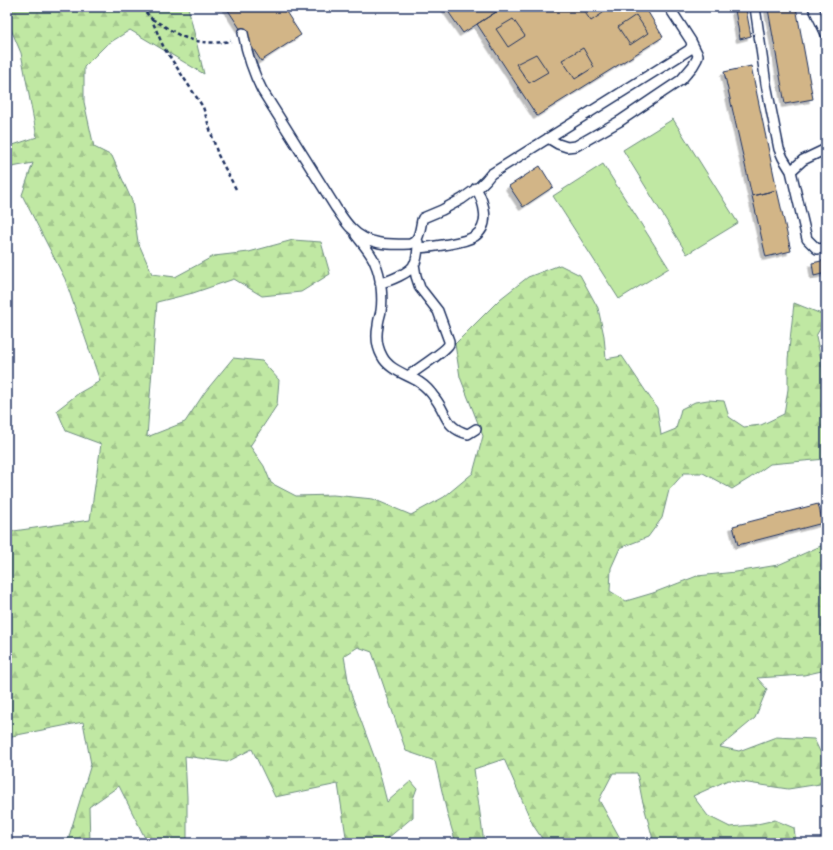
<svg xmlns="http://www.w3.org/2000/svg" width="833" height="850" font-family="Mynerve,sans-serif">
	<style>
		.forest { fill: url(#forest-firs); stroke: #6e8c80 }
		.pitch { fill: #c0e8a3; stroke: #6e8c80 }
		.building { fill: #d2b587; stroke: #1b2f5e; filter: url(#shadow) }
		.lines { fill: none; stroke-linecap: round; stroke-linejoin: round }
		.lane-casing { stroke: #1b2f5e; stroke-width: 12 }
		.path { stroke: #1b2f5e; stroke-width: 2.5; stroke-dasharray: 4 3; stroke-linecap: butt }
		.lane { stroke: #fff; stroke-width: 9 }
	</style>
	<defs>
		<pattern id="forest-firs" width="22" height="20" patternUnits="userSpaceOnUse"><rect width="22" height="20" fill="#c0e8a3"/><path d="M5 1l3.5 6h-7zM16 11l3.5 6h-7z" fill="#a4c78f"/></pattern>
		<filter id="shadow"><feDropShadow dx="-3.5" dy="3.5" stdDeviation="0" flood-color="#0004"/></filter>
	</defs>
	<rect width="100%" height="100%" fill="#fff"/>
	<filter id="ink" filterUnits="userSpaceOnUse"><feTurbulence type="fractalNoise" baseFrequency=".025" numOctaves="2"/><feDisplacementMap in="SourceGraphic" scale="8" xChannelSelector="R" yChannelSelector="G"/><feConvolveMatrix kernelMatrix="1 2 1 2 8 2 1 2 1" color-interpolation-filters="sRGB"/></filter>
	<g filter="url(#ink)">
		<!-- forest -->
		<path class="forest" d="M7 7H188L204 74 130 30 106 45 84 67V102L94 147 112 156 132 201 138 242 152 274 175 277 214 256 249 252 293 240 321 242 330 274 301 292 262 296 234 279 193 293 157 302 147 437 185 422 205 392 233 358 262 361 279 380 277 405 250 446 264 466 271 483 296 496 333 495 373 499 411 515 444 497 473 473 483 436 460 377 455 344 500 299 528 277 560 265 580 275 598 308 604 336 606 359 622 356 657 408 661 435 676 429 681 409 695 402 708 400 724 401 729 417 744 427 761 425 784 414 788 389V359L794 303 824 315 821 327 816 336 826 383V459L770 464 750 478 732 489 703 473H684L669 490 662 518 648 537 620 548 611 568 610 591 626 601 653 593 697 576 736 572 778 565 823 545 826 547V670L804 675 757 678 767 689 755 718 720 747 739 751 776 737 814 739 826 764V770L820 784 788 789 728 780 693 796 708 816 730 827 753 825 775 820 794 828 796 843H654L642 799 637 773H613L599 800 620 838 621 843H545L533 825 504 759 474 769 484 843H456L447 813 435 761 406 751 372 652 358 647 344 656 350 691 378 767 387 802 411 781 417 788 413 799V817L388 838V843H347L338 784 275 797 252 749 227 762 185 756 187 797V843H153L145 838 119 786 89 807 90 843H67L91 764 83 722 7 737V532L90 520 101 444 66 431 57 410 79 393 100 381 65 279 22 195 33 163 7 168V147L37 137 21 53 7 20Z"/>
		<!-- pitch -->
		<path class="pitch" d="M673 119 738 223 687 254 623 150Z
			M603 164 669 268 619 299 553 196Z"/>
		<!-- building -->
		<path class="building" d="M226 7H283L301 35 261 61Z
			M445 7H504L463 33Z
			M504 7H645L663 37 537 116 477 24Z
			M581 7H612L591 21Z
			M779 7H796L813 99 785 104 768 9Z
			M746 9 751 36 740 39 735 10Z
			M636 15 648 33 630 45 618 27Z
			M513 19 525 36 508 47 496 29Z
			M583 48 594 67 575 79 562 60Z
			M536 54 548 72 529 83 516 64Z
			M751 66 777 190 752 196 724 72Z
			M540 166 553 187 523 207 509 186Z
			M777 190 791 251 766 257 752 196Z
			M826 260V273L814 276 812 263Z
			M818 504 823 523 738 545 733 526Z"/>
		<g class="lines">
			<!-- lane casing -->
			<g class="lane-casing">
				<path id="lane" d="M755 7 766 84 779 149 783 158 791 171
					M813 7 826 34
					M243 33C247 54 252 71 262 90L336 208C341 215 345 222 351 228 367 245 389 245 410 244 420 241 420 228 422 220L423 218 442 210 462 199 480 186 486 180 491 174 689 50 692 46 691 41 669 7
					M548 138 558 144 567 147 576 146 620 121 663 92 681 80 693 66 697 59 698 55 691 41
					M826 149 803 160 791 171 807 239 817 249 826 248
					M356 235C362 243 372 254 375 263 381 276 383 297 381 311 380 316 378 321 378 326 376 336 377 347 382 356 389 370 406 374 419 382 425 386 430 391 434 397 447 412 444 428 468 434L476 429
					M418 248C431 247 465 243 475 236 491 225 484 202 476 188
					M380 283C390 281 409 273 414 265 418 258 418 249 418 242
					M408 376C415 371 447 350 449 344 449 343 449 342 449 341L438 311 420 288 416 276 414 264"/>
			</g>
			<!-- path -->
			<path class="path" d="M141 7 151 18 164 48 203 107 218 155 237 191
				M152 19C161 24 170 30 179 35 196 43 213 44 231 41"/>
			<!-- lane -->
			<use href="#lane" class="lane"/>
		</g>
	</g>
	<!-- margin -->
	<rect width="833" height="850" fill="none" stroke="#fff" stroke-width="24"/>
	<rect x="12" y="12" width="809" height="826" fill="none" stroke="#1b2f5e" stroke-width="1.5" filter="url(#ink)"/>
</svg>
